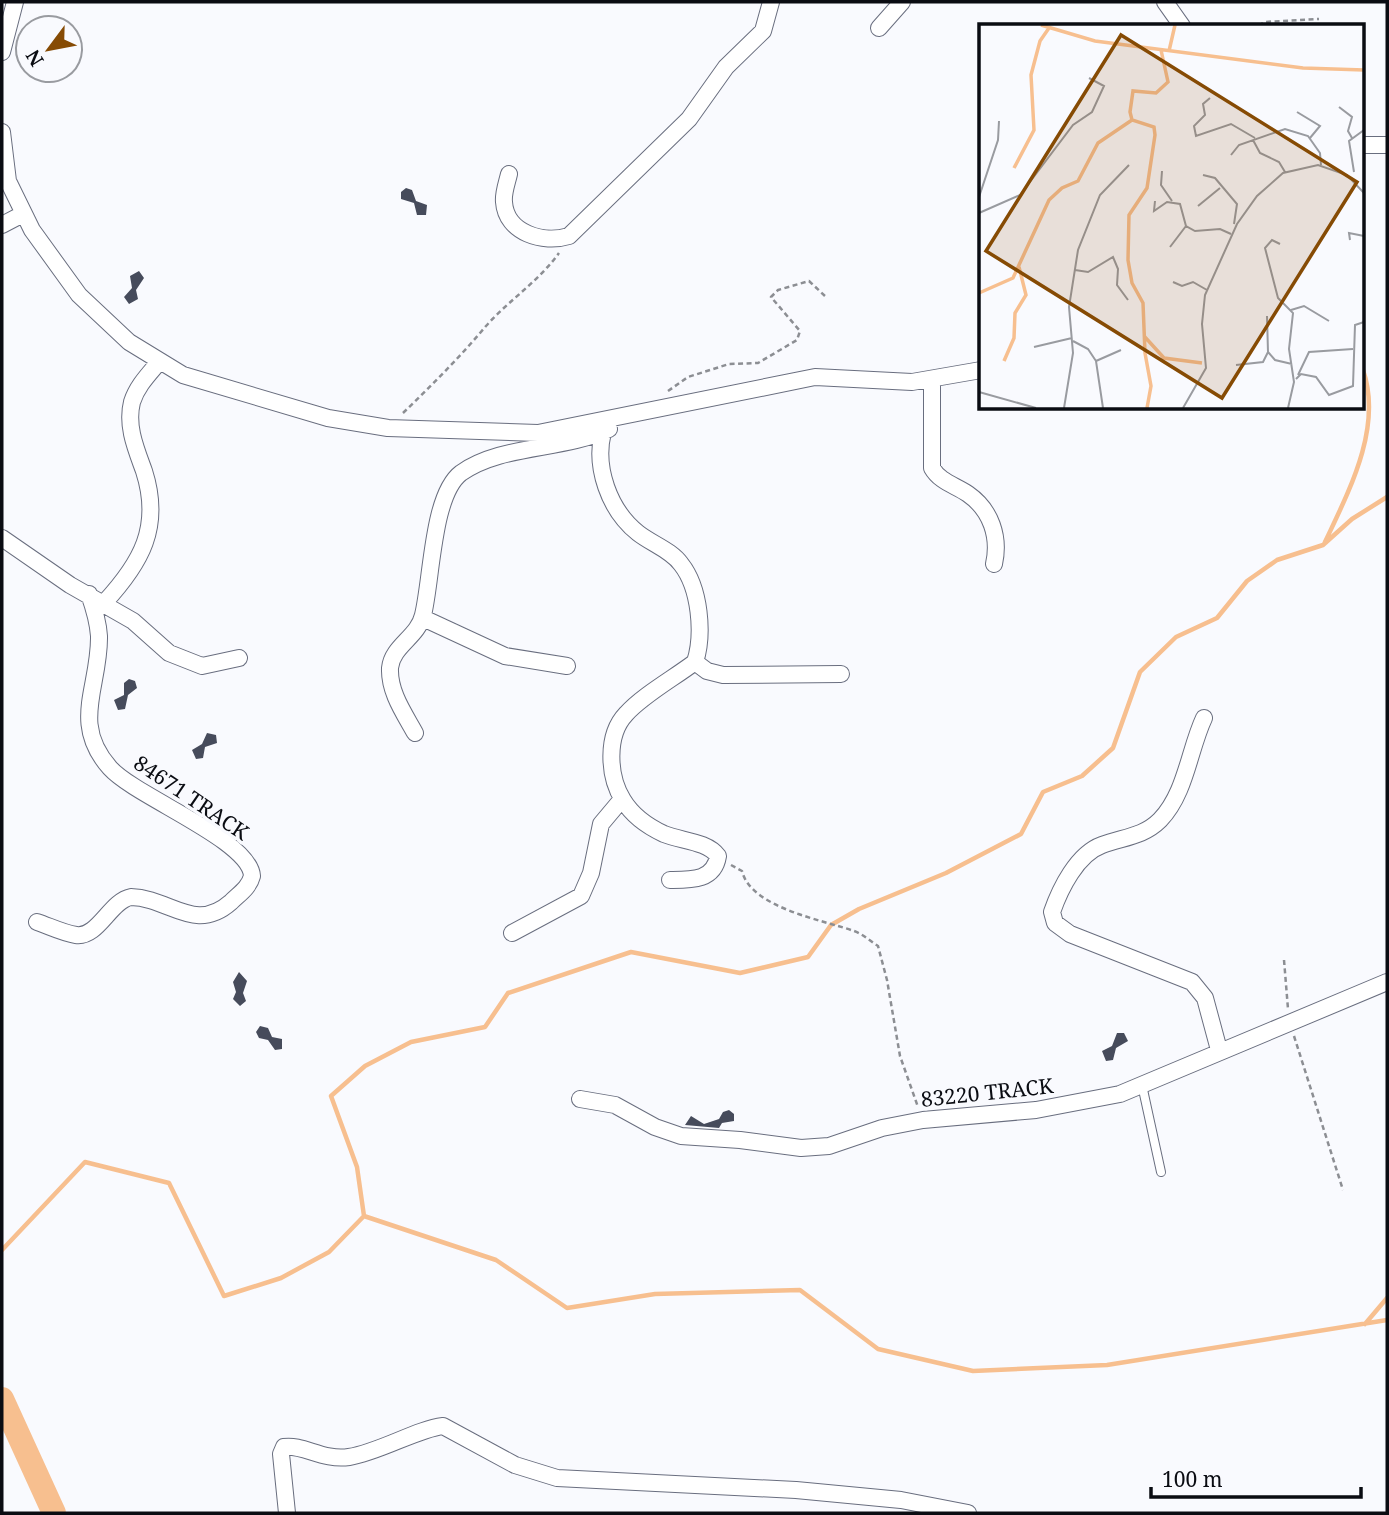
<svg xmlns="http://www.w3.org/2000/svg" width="1389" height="1515" font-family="'Noto Serif',serif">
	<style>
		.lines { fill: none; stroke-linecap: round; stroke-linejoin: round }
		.stream { stroke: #f7bf8f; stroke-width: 4.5 }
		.river { stroke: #f7bf8f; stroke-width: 24 }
		.building { fill: #464b5b }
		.service-casing { stroke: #696e7f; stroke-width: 10 }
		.minor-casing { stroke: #696e7f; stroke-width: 18 }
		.path { stroke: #8c8e93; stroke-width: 2.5; stroke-dasharray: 5 3.5; stroke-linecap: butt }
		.service { stroke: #fff; stroke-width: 8 }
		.minor { stroke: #fff; stroke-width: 16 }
		.labels { text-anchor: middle; stroke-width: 7; stroke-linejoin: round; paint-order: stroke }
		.street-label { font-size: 21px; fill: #0a0c12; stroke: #f9fafe }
		.inset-river { fill: none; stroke: #f7bf8f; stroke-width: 3.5 }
		.inset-road { fill: none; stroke: #999ba0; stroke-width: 2 }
		.view { fill: #864b04; fill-opacity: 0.15; stroke: #864b04; stroke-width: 3.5 }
		.inset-edge { fill: none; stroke: #0a0c12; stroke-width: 3.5 }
	</style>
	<rect width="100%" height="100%" fill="#f9fafe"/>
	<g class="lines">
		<!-- stream -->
		<path class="stream" d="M1325 542C1349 491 1383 427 1363 370
			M364 1216 496 1260 567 1308 655 1294 800 1290 878 1349 973 1371 1107 1365 1387 1320
			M2 1250 85 1162 169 1183 224 1296 281 1278 329 1252 364 1216 357 1167 331 1096 365 1066 411 1042 485 1027 508 993 631 952 740 973 808 957 831 925 859 909 946 873 1021 834 1043 792 1082 776 1113 748 1140 672 1176 637 1217 618 1247 581 1277 560 1323 545 1352 519 1387 497
			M1365 1324 1387 1298"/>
		<!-- river -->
		<path class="river" d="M2 1399 54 1513"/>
	</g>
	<!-- building -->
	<path class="building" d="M406 188 412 190 416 201 427 205 426 215H417L414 203 401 199V192Z
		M139 271 144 278 136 290 138 299 129 304 124 297 132 288 130 276Z
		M129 679 135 681 137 688 128 695 125 709 118 710 114 700 124 695V683Z
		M207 733 216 735 217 743 205 747 203 758 196 759 192 750 202 744Z
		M239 972 247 981 243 993 246 1001 240 1006 233 999 236 992 233 982Z
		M260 1026 268 1028 272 1037 282 1039V1049L275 1050 268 1040 259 1038 256 1032Z
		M1117 1033H1124L1128 1041 1116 1048 1113 1060 1106 1061 1102 1051 1112 1046Z
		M729 1110 734 1114V1121L722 1123 719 1128 685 1125 691 1116 704 1124 719 1119 723 1112Z"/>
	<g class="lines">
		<!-- service casing -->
		<g class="service-casing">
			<path id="service" d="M1142 1085 1161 1172"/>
		</g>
		<!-- minor casing -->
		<g class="minor-casing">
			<path id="minor" d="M1165 2 1182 26
				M879 28 902 2
				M2 52 15 2
				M2 132 8 181 32 230 79 295 129 342 183 375 328 418 388 428 538 433 815 377 912 382 981 370
				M1363 145H1387
				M509 174C507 183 503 193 504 202 506 233 543 244 569 236L689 119 726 67 763 31 771 2
				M2 225 23 214
				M932 381V468C940 482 955 485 968 494 991 510 1000 537 994 564
				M603 432C594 467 609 510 638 533 652 544 671 550 681 564 700 588 704 634 695 662 674 678 643 695 626 714 606 735 608 776 623 800 632 815 649 827 664 834 681 841 707 841 718 856 714 881 691 880 670 880
				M2 538 70 585 133 621 169 653 202 666 239 658
				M104 603C141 563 162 527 144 471 136 449 126 426 132 402 137 386 149 374 159 362
				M423 618 505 656 567 666
				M695 662 707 671 723 675 841 674
				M1204 718C1189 750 1186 793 1160 820 1143 837 1123 837 1102 845 1077 854 1060 889 1052 912L1055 923 1070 934 1192 982 1205 998 1219 1050
				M415 733C404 713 389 692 390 668 392 646 418 637 423 615 432 579 432 495 461 473 502 444 563 451 609 429
				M37 922C49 926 63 933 76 935 98 938 110 901 131 897 170 898 195 934 231 902 239 894 249 888 252 876 250 840 136 797 110 768 70 723 100 687 99 636 98 621 94 608 89 594
				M512 933 581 896 591 873 601 824 622 799
				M580 1099 615 1105 655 1127 681 1136 740 1140 801 1148 829 1146 882 1128 923 1120 1036 1110 1120 1094 1387 982
				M287 1513 281 1454 284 1447C303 1444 323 1461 349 1457 380 1452 417 1429 443 1426L515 1465 557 1478 796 1490 901 1500 968 1513"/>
		</g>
		<!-- path -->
		<path class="path" d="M1259 26 1264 22 1319 19
			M668 391 688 377 729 364 758 363 797 340 800 331 771 297 778 290 809 281 826 297
			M403 413C432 385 460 357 486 326 509 300 538 282 559 253
			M731 865 742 871C751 908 823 920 854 931 863 934 870 941 878 946L887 980 900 1056 918 1107
			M1284 960 1288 1009
			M1294 1036 1343 1190"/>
		<!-- service -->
		<use href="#service" class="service"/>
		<!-- minor -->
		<use href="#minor" class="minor"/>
	</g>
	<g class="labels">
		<!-- street labels -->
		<g class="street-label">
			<text transform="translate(191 798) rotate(34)" y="7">84671 TRACK</text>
			<text transform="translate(987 1093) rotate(-6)" y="7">83220 TRACK</text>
		</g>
	</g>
	<!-- overview -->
	<g transform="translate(979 24)">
		<rect width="385" height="385" fill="#f9fafe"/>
		<path class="inset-river" d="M62 1 116 17 324 44 385 46M190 27 196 1M35 144 55 106 52 51 61 17 70 4M0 269 34 254 70 176 83 164 99 157 119 119 153 96M165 312 185 334 223 339M25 337 35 314 36 289 47 271 40 243M168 384 172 362 166 329 164 279 153 259 149 236 150 191 168 164 176 111 175 103 153 96 151 88 154 67 177 69 189 58 182 26"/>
		<path class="inset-road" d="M231 74 224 80 226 91 215 102 217 112 252 100 276 114M360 83 373 93 369 107 373 114M318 88 341 102 331 114M274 116 281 129 300 138 306 148M252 131 260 121 306 105 329 112 341 129 342 141M183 147 182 161 193 177M375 148 370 117 385 106M224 151 236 154 258 180 255 200M0 173 19 116 20 97M176 177 175 187 188 178 201 180 207 202 216 207 241 205 252 210M219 182 241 164M0 189 41 171 94 101 113 88 125 62 110 54M371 216 370 209 385 212M301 220 293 216 286 224 299 274 314 289 310 325 315 358 309 384M191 223 207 202M96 246 109 248 134 233 139 245 138 261 149 276M194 258 203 262 214 258 228 266M312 286 325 282 350 297M288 292 289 328 296 336 313 340M94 317 109 325 117 337 124 384M55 323 93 314M117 337 142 326M257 341 284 338 289 328M319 351 330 328 374 325M317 355 322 350 337 353 350 371 374 362 376 301 385 298M0 368 57 384M85 384 94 329 90 283 99 226 121 171 150 141M204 384 227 344 223 300 226 271 258 200 278 172 304 149 339 141 368 151 385 169"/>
		<path class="view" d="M142 11 378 158 243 374 7 227Z"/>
		<rect width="385" height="385" class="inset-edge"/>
	</g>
	<!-- border -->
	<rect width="1389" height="1515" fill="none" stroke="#0a0c12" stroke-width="7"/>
	<!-- north arrow -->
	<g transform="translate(49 49) rotate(238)"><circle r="33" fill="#f9fafe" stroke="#999ba0" stroke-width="2"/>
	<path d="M0-5L12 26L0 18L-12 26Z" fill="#864b04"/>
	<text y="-10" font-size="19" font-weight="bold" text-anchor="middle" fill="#0a0c12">N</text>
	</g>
	<!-- scale -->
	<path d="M1151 1487v10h210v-10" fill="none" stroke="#0a0c12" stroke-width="3.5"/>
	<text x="1162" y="1487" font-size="21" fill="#0a0c12" stroke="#f9fafe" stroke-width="5" paint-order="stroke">100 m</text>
</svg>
